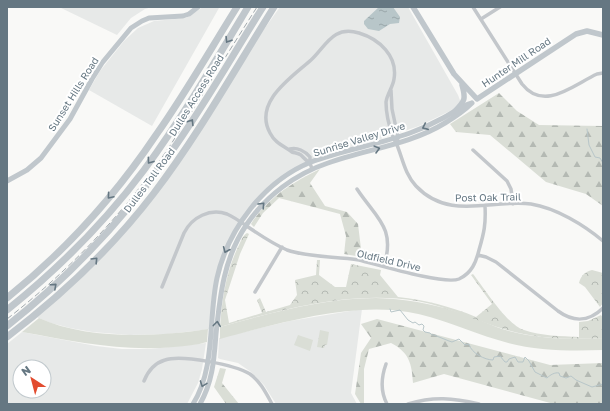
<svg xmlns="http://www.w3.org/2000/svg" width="610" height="411" font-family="'Golos Text',sans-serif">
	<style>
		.built { fill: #e7e9e8; fill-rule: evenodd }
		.grass { fill: #daded6 }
		.forest { fill: url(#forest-firs) }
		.park { fill: url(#park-crowns) }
		.water { fill: url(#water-ripples) }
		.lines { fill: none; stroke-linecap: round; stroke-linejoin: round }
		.stream { stroke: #b8c6c9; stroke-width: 1 }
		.street { stroke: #c3c7cb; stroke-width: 3.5 }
		.secondary { stroke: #c0c7cc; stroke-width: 5 }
		.primary { stroke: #c0c7cc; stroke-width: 5.5 }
		.highway { stroke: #c0c7cc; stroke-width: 7 }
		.rail { stroke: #a2aaaf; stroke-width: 1; stroke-dasharray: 6 3; stroke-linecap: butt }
		.oneway { stroke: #657782 }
		.labels { text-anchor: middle; stroke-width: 4; stroke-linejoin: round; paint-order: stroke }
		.street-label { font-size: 10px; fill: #657782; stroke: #fff }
	</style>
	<defs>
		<pattern id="forest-firs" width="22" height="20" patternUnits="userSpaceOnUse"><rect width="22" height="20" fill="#daded6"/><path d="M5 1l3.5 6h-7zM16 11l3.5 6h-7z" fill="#b4b9b3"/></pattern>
		<pattern id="park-crowns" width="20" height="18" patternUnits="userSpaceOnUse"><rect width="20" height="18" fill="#daded6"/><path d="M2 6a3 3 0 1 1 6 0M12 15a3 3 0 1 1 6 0" fill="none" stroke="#b4b9b3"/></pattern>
		<pattern id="water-ripples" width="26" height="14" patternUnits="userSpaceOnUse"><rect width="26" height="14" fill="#b8c6c9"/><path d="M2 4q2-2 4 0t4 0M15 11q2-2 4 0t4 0" fill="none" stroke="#99a6a9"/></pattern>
	</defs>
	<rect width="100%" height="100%" fill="#f9f9f7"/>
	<!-- built -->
	<path class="built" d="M59 7H152L145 9 131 18 117 35Z
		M203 7 219 8 152 126 89 90 100 71 124 41 138 28 154 21 186 18Z
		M280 7H408L458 95 461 103 450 111 419 126 336 154 294 172 261 197 234 234 220 265 211 329 168 334 130 335 92 332 70 328 51 323 34 316 63 291 143 207 232 74Z
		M362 309 351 393 357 404H276L264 385 251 372 238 363 220 359 218 358 219 338 290 321Z
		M22 332 96 346 122 349H150L206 343 202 369 198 383 187 404H7V344ZM20 367H44V391H20Z"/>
	<!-- grass -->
	<path class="grass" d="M376 298C404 299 431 303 457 312 475 317 491 326 509 331 540 339 571 340 603 338V350C567 351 532 351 498 340 467 331 439 317 408 312 350 302 276 324 220 339V327C271 313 323 298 376 298Z
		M39 318C87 340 156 337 208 329L207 342C197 345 185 346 174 347 122 352 73 341 22 332Z
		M298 335 313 340 310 351 294 345Z"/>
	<!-- forest -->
	<path class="forest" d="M499 93 517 111 539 125 603 126V206L586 194 546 182 490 135 456 132 450 124Z
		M320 169 310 183 325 206 347 212 358 224 362 257 344 254 346 236 340 214 279 198 263 213 254 227 251 224C267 198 293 182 320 169Z
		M377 319 550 365 603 363V404H554L444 374 413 383C412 364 409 352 391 343L369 349 364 369V404H361L355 394 361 353 371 338 361 324Z
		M220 368 226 369 222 383 239 404H226L214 387Z"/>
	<!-- park -->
	<path class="park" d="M247 233 249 234 240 254 225 300 229 323 262 313 257 300 260 298 266 312 290 305 297 295 295 280 316 275 317 260H320L319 275 335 287H346L351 264 381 270 380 275 398 297C425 300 450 306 476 317L492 304 471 275 473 274C484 288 507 325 524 330 541 336 561 336 579 337V322L588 321 601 315 603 318V338C570 340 538 339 507 330 476 321 449 307 417 301 351 290 284 309 220 327 222 299 226 271 239 245 241 241 243 235 247 233Z
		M592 270 603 273V303L600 307 585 287 579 283C581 275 585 272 592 270Z
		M320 330 329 332 327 345H325L324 348 317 347Z"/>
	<!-- water -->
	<path class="water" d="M379 7H393L400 17 399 23 390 24 379 31 368 29 364 24V21Z"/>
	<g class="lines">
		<!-- stream -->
		<path class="stream" d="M587 129 589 145 595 157 600 158 603 163
			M390 309 391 312 400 310 408 320 413 323 415 322 419 325 422 324 424 326 423 330 425 332 430 333 432 335H434L449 341 452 342 459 339 465 345 469 344C471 353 485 360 493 360L494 357 500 356 505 362H507L509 359 515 357 518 362H523L525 357 529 361 535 372 547 378C550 375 555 372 559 373L560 376 566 378 571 376 576 380 592 387 603 384"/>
		<!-- street -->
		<path class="street" d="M473 7 522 84C544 112 573 85 597 74L603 73
			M481 19 500 7
			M391 90 392 109 398 137 397 144
			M290 149C297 147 305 151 310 157V163L312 169
			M473 150 507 181 511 189 513 204
			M310 163C306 161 304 158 301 155 298 153 295 153 292 152 284 146 275 143 270 133 253 102 292 77 311 60 326 46 333 25 359 33 379 39 398 56 394 79 393 87 387 94 386 102 386 113 389 126 393 137 394 140 396 142 397 145 403 160 405 174 416 186 449 221 491 199 531 204 556 208 584 225 603 241
			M357 189C376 218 396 227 384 266
			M478 255 486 257 496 262 558 311C573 322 589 322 603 308
			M162 287 184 233C192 217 210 208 227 214 234 217 241 222 248 227 260 235 273 244 287 250 310 258 335 256 359 260 379 265 444 285 459 279 472 273 476 262 479 250 484 233 486 224 485 206
			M255 292 282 247
			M386 364C381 378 380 391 387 404
			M144 381C148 371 155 363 165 360 181 354 235 365 250 374 260 381 266 393 272 404
			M408 404C434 396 453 398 479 404"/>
		<!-- secondary -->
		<path class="secondary" d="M7 181 27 170 41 158 70 119 92 79 102 63 131 28 142 21 149 18 183 16 189 14 198 7
			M193 404C216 367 208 319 217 278 228 229 264 181 311 162 343 150 377 145 410 133 421 129 432 124 443 118 452 113 461 106 472 103
			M200 404C213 381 214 359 216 334 220 295 224 257 247 224 266 196 295 174 328 163 367 149 409 145 445 123 455 117 464 111 472 103"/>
		<!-- primary -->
		<path class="primary" d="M413 7 454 74 477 99 576 34 587 31 603 35
			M455 111C465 101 466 99 462 85"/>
		<!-- highway -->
		<path class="highway" d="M7 298C64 252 115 196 156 135 185 94 210 50 237 7
			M7 310C58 269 105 222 144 170 182 118 215 62 248 7
			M7 326C69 277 123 220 169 155 203 108 232 56 263 7
			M7 337C62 295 112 248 154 193 199 134 235 69 274 7"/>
		<!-- rail -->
		<path class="rail" d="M7 319C62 276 111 227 153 170 170 147 185 122 201 97 219 67 238 37 257 7"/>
	</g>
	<!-- one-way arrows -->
	<defs><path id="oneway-chevron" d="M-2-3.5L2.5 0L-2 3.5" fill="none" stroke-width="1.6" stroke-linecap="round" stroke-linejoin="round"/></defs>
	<g class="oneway">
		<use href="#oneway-chevron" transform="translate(228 40) rotate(122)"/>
		<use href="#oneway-chevron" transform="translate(191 122) rotate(-58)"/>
		<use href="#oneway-chevron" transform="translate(425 127) rotate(156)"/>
		<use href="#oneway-chevron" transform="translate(377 149) rotate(-15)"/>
		<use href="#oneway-chevron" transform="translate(150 161) rotate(126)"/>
		<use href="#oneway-chevron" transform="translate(110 196) rotate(130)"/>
		<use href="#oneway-chevron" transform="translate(262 205) rotate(-47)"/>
		<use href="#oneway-chevron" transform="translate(226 250) rotate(113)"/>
		<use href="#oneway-chevron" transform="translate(95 260) rotate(-46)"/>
		<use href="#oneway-chevron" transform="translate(54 286) rotate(-42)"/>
		<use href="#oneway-chevron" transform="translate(217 324) rotate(-83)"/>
		<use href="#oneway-chevron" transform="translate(203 384) rotate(110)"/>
	</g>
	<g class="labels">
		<!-- street labels -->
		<g class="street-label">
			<text transform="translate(516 62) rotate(-34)" y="4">Hunter Mill Road</text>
			<text transform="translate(73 94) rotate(-58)" y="4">Sunset Hills Road</text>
			<text transform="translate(196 95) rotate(-58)" y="4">Dulles Access Road</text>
			<text transform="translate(359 139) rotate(-17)" y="4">Sunrise Valley Drive</text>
			<text transform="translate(149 180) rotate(-53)" y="4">Dulles Toll Road</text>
			<text transform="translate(488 197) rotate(-1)" y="4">Post Oak Trail</text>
			<text transform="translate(389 260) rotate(13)" y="4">Oldfield Drive</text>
		</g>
	</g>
	<!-- border -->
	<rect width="610" height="411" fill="none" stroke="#657782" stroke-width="16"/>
	<!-- north arrow -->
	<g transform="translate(32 379) rotate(324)"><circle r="19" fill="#ffffff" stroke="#c1c9cd"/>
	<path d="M0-3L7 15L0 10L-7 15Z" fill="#e24c2f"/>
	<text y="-6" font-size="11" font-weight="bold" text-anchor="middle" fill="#657782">N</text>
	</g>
</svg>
